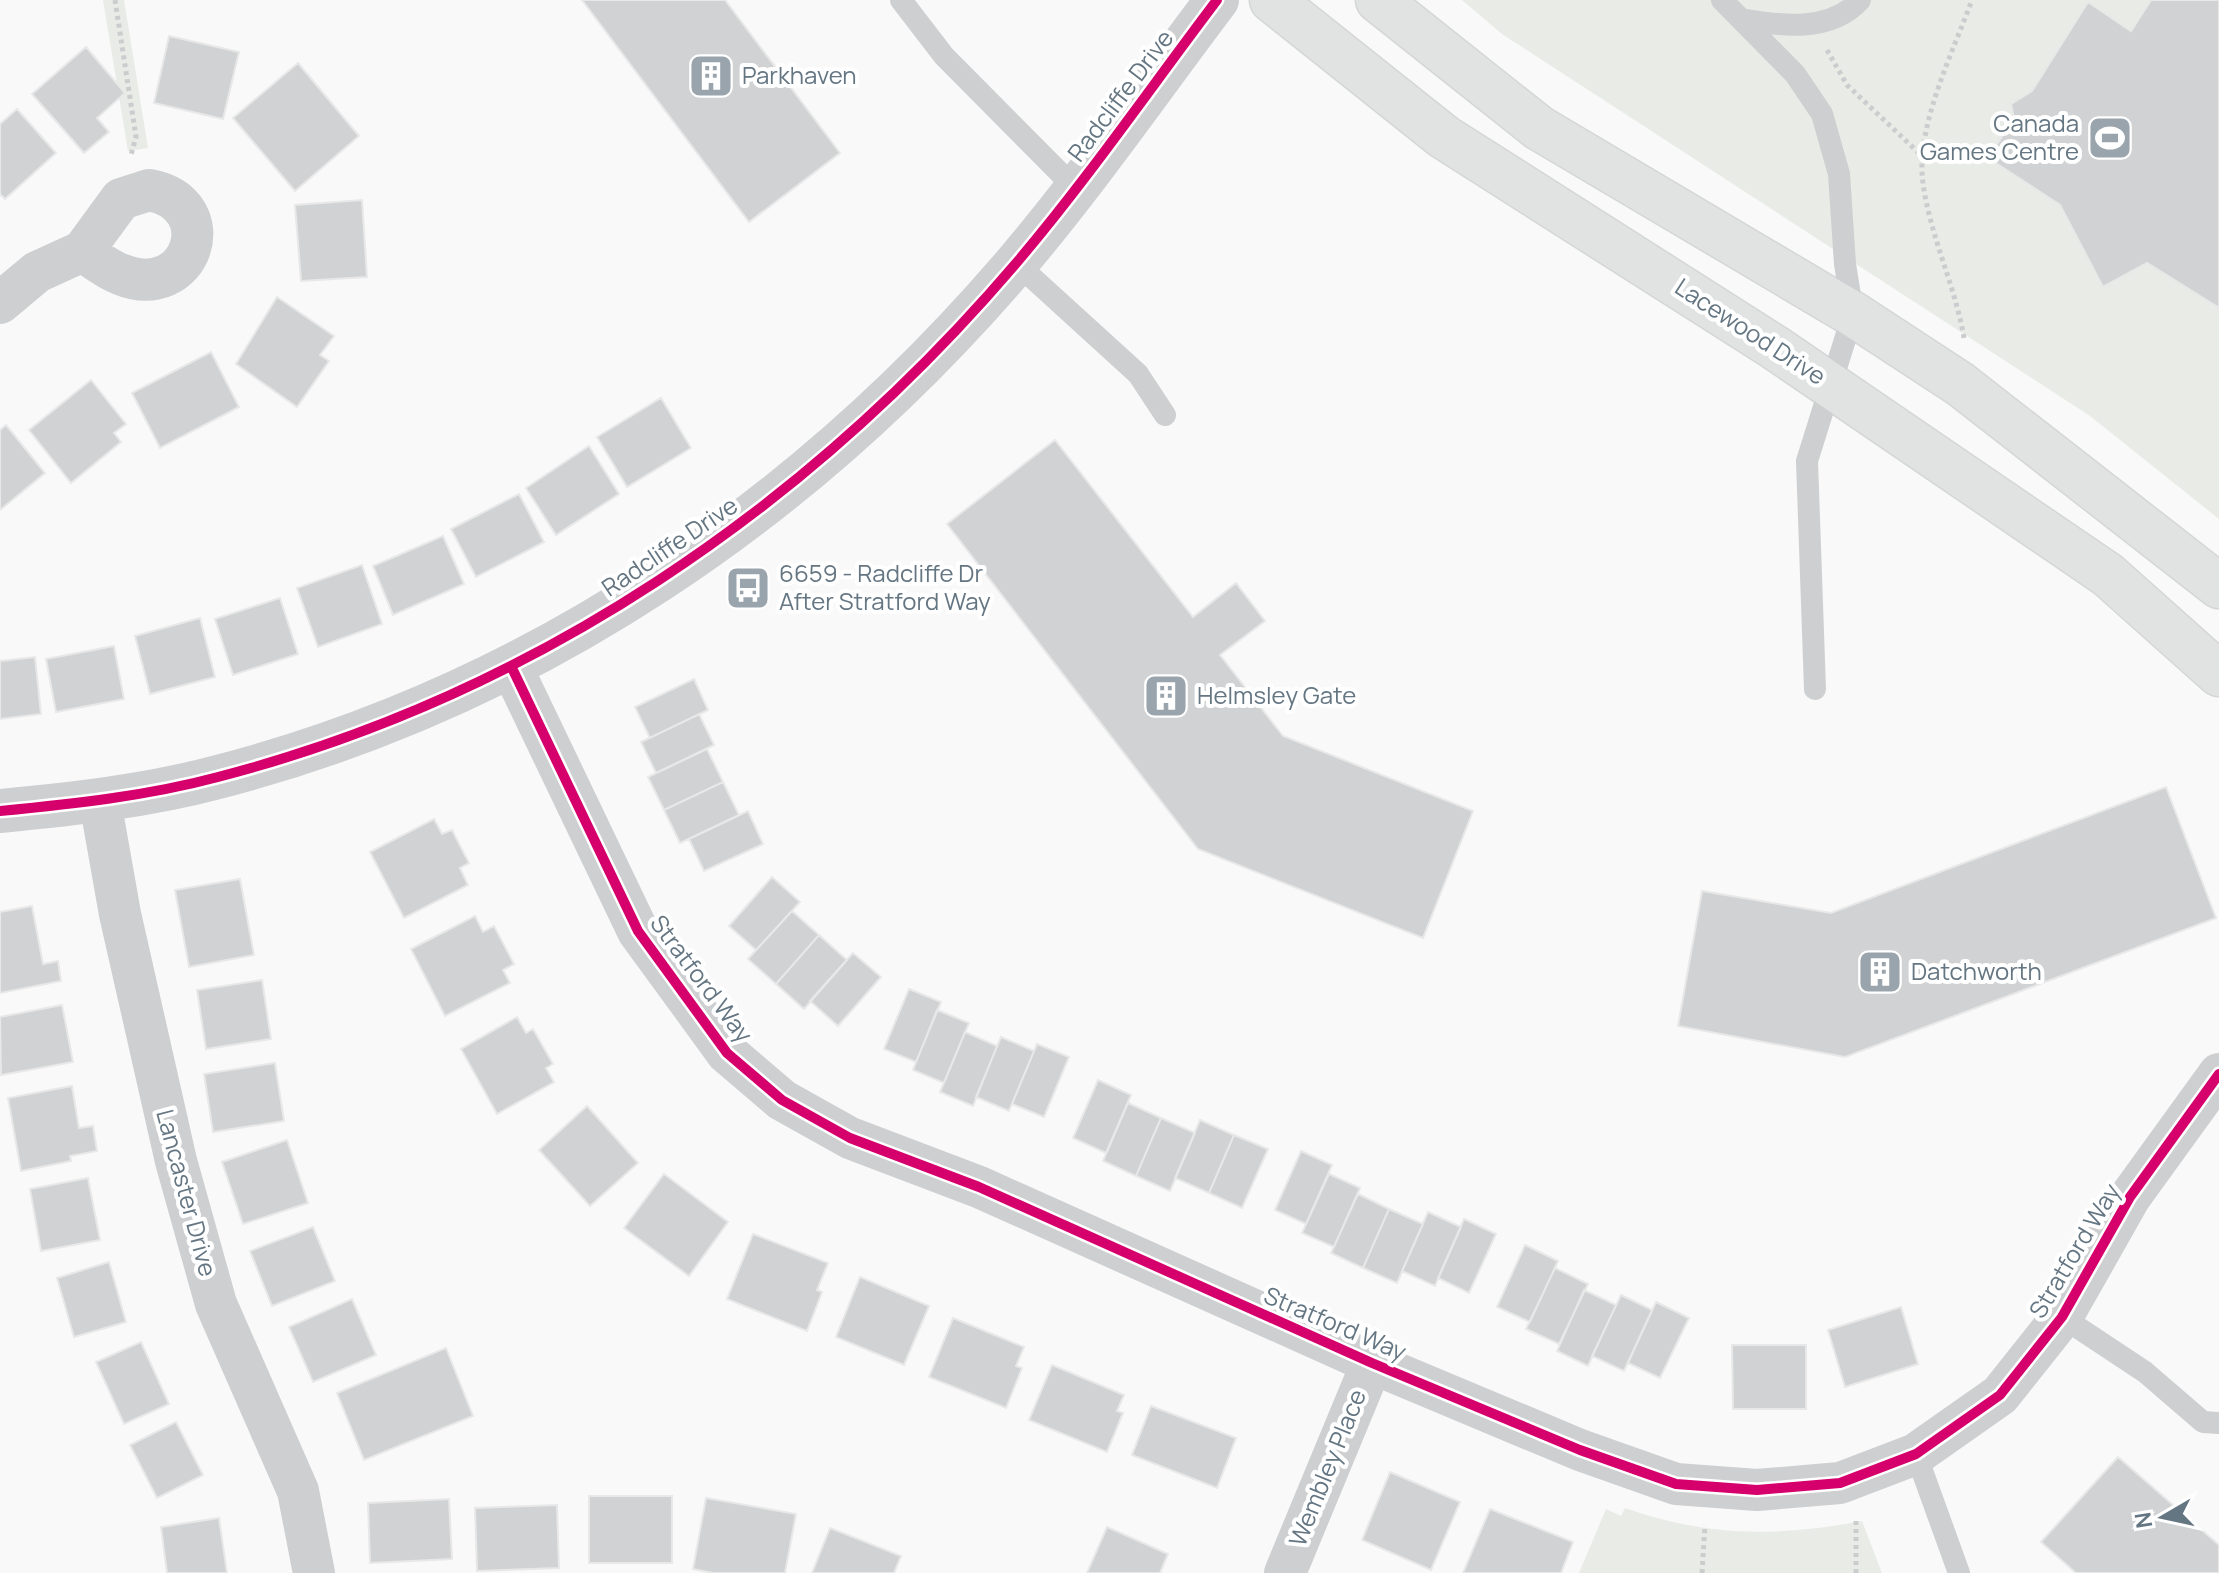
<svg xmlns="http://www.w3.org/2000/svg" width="2219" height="1573" font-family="Manrope,sans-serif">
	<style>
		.green { fill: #e8ebe6 }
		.building { fill: #d0d2d3; stroke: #e8e8e8; stroke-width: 2 }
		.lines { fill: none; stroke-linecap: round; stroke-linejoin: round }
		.secondary-casing { stroke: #d5d6d7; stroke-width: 47 }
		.path { stroke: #cbcccd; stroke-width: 5; stroke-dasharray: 4 4; stroke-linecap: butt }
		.service { stroke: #cecfd0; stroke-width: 22 }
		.minor { stroke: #cecfd0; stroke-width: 42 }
		.tertiary { stroke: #cecfd0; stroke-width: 44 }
		.secondary { stroke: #e1e2e2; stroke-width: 44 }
		.cycleway-casing { stroke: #fff; stroke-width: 15 }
		.cycleway { stroke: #d6006c; stroke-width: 10 }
		.labels { text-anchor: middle; stroke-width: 8; stroke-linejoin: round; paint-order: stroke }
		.poi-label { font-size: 24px; fill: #657683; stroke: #fff; text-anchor: start }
		.street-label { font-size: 24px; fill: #657683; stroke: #fff }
	</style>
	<rect width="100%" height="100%" fill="#f9f9f9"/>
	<!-- green -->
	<path class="green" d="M103 0H124L148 148 128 151Z
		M1462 0H2219V519L2090 416 1502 34Z
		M1625 1508C1708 1537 1776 1537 1862 1521L1882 1573H1579L1606 1509 1621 1516Z"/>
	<!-- building -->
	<path class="building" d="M582 0H725L840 153 749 222Z
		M2151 0H2219V308L2147 263 2103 287 2060 205 1988 158 2014 118 2011 104 2032 91 2088 2 2131 31Z
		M169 36 239 52 223 119 154 103Z
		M86 47 125 93 97 118 109 132 84 153 32 94Z
		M298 63 359 136 295 191 233 118Z
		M17 109 56 153 5 199 0 194V124Z
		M362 200 367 277 301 281 295 205Z
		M277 297 334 336 320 355 329 361 297 407 236 364Z
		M211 352 239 407 160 448 132 393Z
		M91 380 126 424 114 433 121 442 71 483 29 430Z
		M661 398 691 448 627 487 597 437Z
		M6 425 45 473 0 510V430Z
		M1055 440 1193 617 1236 583 1265 621 1220 655 1283 736 1473 811 1423 938 1198 849 947 524Z
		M589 446 619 494 556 535 526 488Z
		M519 494 544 542 476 577 451 529Z
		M443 536 464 584 393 615 373 566Z
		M362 565 382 624 318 647 297 588Z
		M280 598 298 654 233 675 215 619Z
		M200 618 215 677 150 694 135 636Z
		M114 646 124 699 56 712 46 659Z
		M35 657 41 714 0 719V661Z
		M694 679 708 710 650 738 635 707Z
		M699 714 714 745 656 773 641 742Z
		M707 749 723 782 664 810 648 777Z
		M723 782 739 815 680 843 664 810Z
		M2166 787 2216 918 1845 1057 1678 1026 1702 891 1831 913Z
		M748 811 763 844 704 871 689 839Z
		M434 819 442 834 452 830 469 863 460 868 468 885 404 918 370 852Z
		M772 877 800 902 756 950 729 926Z
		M240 879 254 955 189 967 175 890Z
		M32 906 43 964 58 961 61 981 0 993V912Z
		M792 911 819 935 776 984 748 959Z
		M475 916 483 932 494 926 514 964 503 970 510 983 445 1016 411 949Z
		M819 935 847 960 804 1009 776 984Z
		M853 953 881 977 838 1026 810 1001Z
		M262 980 271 1039 206 1049 197 990Z
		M909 989 941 1002 916 1062 884 1049Z
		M62 1005 73 1062 1 1075 0 1017Z
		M937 1010 969 1023 944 1083 913 1070Z
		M517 1017 526 1033 533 1029 553 1064 546 1068 554 1082 497 1114 461 1049Z
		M965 1032 997 1046 973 1106 940 1092Z
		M1001 1037 1034 1051 1009 1111 976 1097Z
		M1037 1044 1069 1057 1044 1117 1012 1104Z
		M275 1063 284 1121 213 1132 204 1074Z
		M1098 1080 1131 1095 1106 1153 1073 1138Z
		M72 1086 79 1128 93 1126 97 1151 70 1156 71 1161 21 1171 8 1098Z
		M1128 1103 1161 1118 1136 1176 1103 1161Z
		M587 1106 638 1163 590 1206 539 1150Z
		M1161 1118 1195 1133 1170 1191 1136 1176Z
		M1200 1120 1234 1135 1209 1193 1175 1178Z
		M1234 1135 1268 1149 1242 1208 1209 1193Z
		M287 1140 308 1203 243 1224 222 1162Z
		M1301 1151 1332 1165 1306 1224 1275 1210Z
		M664 1174 728 1222 689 1276 624 1228Z
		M1329 1174 1360 1188 1334 1247 1302 1233Z
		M88 1178 100 1240 41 1251 30 1189Z
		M1358 1194 1389 1209 1363 1268 1331 1253Z
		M1389 1209 1423 1224 1397 1283 1363 1268Z
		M1428 1212 1461 1227 1435 1286 1402 1271Z
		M1464 1219 1496 1234 1469 1293 1438 1278Z
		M313 1227 335 1281 272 1306 250 1251Z
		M753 1234 828 1263 817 1290 822 1292 807 1331 727 1299Z
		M1525 1245 1558 1261 1530 1322 1497 1307Z
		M109 1262 126 1322 74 1337 57 1278Z
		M1555 1268 1588 1284 1559 1344 1526 1329Z
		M860 1277 929 1306 904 1365 836 1337Z
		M1584 1290 1616 1305 1588 1366 1557 1351Z
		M1621 1295 1652 1310 1624 1371 1592 1356Z
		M352 1299 376 1355 313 1382 289 1327Z
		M1656 1302 1689 1318 1660 1378 1628 1363Z
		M1901 1307 1918 1364 1845 1387 1828 1330Z
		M953 1318 1024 1347 1016 1366 1022 1368 1006 1408 929 1377Z
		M141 1342 169 1404 124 1424 96 1362Z
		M1732 1345H1806V1409H1733Z
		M446 1348 473 1416 364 1460 337 1393Z
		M1052 1365 1124 1395 1117 1411 1123 1413 1107 1452 1029 1420Z
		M1151 1406 1236 1438 1217 1488 1132 1455Z
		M176 1422 203 1475 157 1498 130 1445Z
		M2118 1457 2219 1545V1573H2076L2041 1542Z
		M1390 1472 1460 1502 1431 1570 1362 1540Z
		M589 1496H672V1563H589Z
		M706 1498 796 1514 785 1573H713L693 1569Z
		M449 1499 452 1559 370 1563 368 1503Z
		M557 1505 559 1568 477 1571 475 1508Z
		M1490 1509 1573 1542 1561 1573H1463Z
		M219 1518 227 1573H167L161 1527Z
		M1107 1527 1168 1554 1160 1573H1087Z
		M830 1528 901 1556 894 1573H812Z"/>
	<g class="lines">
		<!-- secondary casing -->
		<g class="secondary-casing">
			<path id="secondary" d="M1272 0 1444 137 1774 347 2108 575 2219 674
				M1378 0 1539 128 1853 314 1960 384 2219 586"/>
		</g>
		<!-- path -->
		<path class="path" d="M115 0 136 137 131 155
			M1827 50 1847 85 1921 155
			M1964 338C1955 285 1930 236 1923 183 1915 128 1953 52 1972 0
			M1702 1573 1705 1525
			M1856 1573V1518"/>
		<!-- service -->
		<path class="service" d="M901 0 944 56 1076 189
			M1722 0 1795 74 1822 114 1839 174 1845 264 1853 314 1807 461 1815 689
			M1741 19C1780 26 1830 33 1860 0
			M1016 263 1138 374 1165 415
			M2062 1317 2145 1372 2203 1422 2219 1423
			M1916 1454 1959 1573"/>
		<!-- minor -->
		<path class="minor" d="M149 190C225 204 192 304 120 274 107 269 94 259 83 251L121 199Z
			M0 303 37 272 83 251
			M511 666 638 931 727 1053 782 1100 850 1138 979 1187 1372 1363 1580 1450 1676 1484 1757 1490 1840 1483 1916 1454 2000 1395 2062 1317 2130 1197 2219 1074
			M100 801 120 914 176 1161 216 1304 298 1491 314 1573
			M1285 1573 1372 1363"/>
		<!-- tertiary -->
		<path class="tertiary" d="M0 811C73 804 147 796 218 777 534 695 808 508 1018 261 1089 177 1151 87 1217 0"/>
		<!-- secondary -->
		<use href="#secondary" class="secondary"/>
		<!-- cycleway casing -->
		<g class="cycleway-casing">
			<path id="cycleway" d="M511 666 638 931 727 1053 782 1100 850 1138 979 1187 1372 1363 1580 1450 1676 1484 1757 1490 1840 1483 1916 1454 2000 1395 2062 1317 2130 1197 2219 1074
				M0 811C73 804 147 796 218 777 534 695 808 508 1018 261 1089 177 1151 87 1217 0"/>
		</g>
		<!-- cycleway -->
		<use href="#cycleway" class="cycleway"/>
	</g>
	<!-- icons -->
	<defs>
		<g id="building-square" transform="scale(2.3)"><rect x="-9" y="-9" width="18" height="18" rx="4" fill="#99a4ac" stroke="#fff"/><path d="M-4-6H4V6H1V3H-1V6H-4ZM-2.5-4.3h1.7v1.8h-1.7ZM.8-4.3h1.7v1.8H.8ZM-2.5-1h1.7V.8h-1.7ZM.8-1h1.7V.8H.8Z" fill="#fff"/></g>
		<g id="stadium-square" transform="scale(2.3)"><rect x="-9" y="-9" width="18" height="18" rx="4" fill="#99a4ac" stroke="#fff"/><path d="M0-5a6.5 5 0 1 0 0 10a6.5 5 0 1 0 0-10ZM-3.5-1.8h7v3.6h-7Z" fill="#fff"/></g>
		<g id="bus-square" transform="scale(2.3)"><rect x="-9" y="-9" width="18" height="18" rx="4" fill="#99a4ac" stroke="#fff"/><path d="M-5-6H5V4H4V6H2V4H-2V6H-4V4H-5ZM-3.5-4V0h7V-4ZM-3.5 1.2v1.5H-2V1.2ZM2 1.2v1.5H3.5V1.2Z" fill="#fff"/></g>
	</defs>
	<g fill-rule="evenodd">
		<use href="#building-square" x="711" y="76"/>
		<use href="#stadium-square" x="2110" y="138"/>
		<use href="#bus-square" x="748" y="588"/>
		<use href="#building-square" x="1166" y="696"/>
		<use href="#building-square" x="1880" y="972"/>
	</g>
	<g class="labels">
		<!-- poi labels -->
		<g class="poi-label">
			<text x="742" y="84">Parkhaven</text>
			<text x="2079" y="132" text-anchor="end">Canada<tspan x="2079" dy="28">Games Centre</tspan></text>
			<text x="779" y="582">6659 - Radcliffe Dr<tspan x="779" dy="28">After Stratford Way</tspan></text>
			<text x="1197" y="704">Helmsley Gate</text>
			<text x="1911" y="980">Datchworth</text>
		</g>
		<!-- street labels -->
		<g class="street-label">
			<text transform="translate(1121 96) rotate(-53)" y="8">Radcliffe Drive</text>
			<text transform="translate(1750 332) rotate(33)" y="8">Lacewood Drive</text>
			<text transform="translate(670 547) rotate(-34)" y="8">Radcliffe Drive</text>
			<text transform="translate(701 979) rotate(53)" y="8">Stratford Way</text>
			<text transform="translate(186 1193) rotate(75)" y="8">Lancaster Drive</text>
			<text transform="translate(2075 1251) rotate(-59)" y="8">Stratford Way</text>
			<text transform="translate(1335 1324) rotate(23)" y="8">Stratford Way</text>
			<text transform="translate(1328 1468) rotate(-68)" y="8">Wembley Place</text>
		</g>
	</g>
	<!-- north arrow -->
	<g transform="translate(2163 1517) rotate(261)" stroke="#ffffff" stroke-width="6" paint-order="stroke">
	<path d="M0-6L14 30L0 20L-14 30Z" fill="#657683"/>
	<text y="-12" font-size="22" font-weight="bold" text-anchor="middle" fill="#657683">N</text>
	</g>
</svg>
